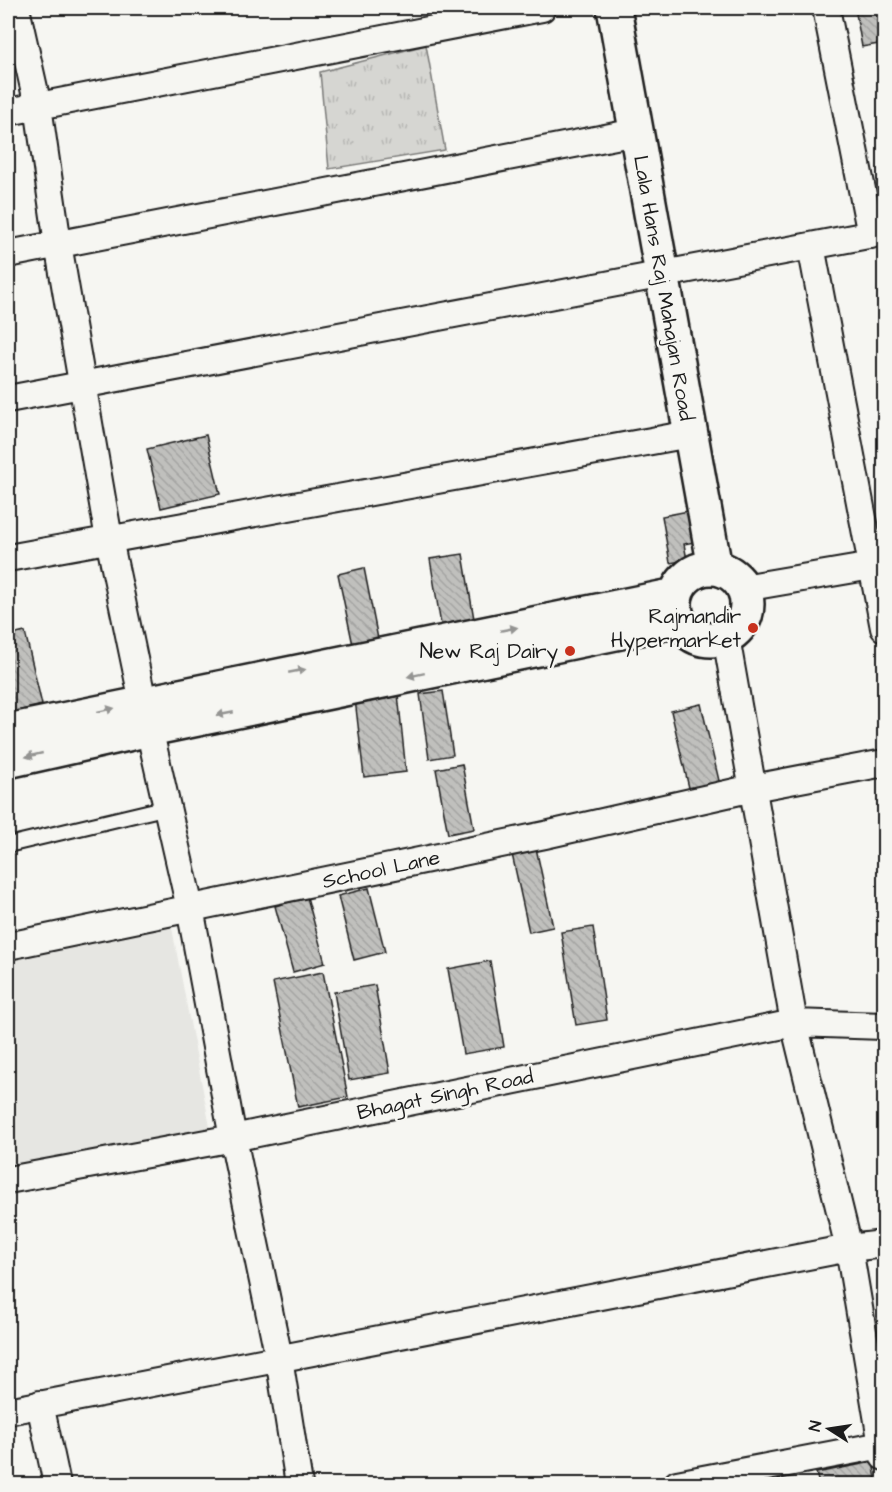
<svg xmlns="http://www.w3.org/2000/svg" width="892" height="1492" font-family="'Architects Daughter',sans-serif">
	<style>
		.built { fill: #e6e6e2 }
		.park { fill: url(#park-tufts); stroke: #797977; stroke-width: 1.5 }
		.building { fill: url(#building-back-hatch); stroke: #1c1c1c; stroke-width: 1.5 }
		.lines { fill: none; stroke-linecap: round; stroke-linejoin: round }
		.lane-casing { stroke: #1c1c1c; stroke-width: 18 }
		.street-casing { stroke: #1c1c1c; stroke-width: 30 }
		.secondary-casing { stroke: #1c1c1c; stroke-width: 38 }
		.lane { stroke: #f6f6f2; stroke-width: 14 }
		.street { stroke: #f6f6f2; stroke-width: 26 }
		.secondary { stroke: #f6f6f2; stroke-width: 33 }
		.oneway { fill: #949492 }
		.poi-dot { fill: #c8321e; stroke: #f6f6f2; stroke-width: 2 }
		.labels { text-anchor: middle; stroke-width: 5; stroke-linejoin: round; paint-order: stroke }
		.street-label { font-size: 21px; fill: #1c1c1c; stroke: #f6f6f2 }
		.poi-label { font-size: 21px; fill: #1c1c1c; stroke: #f6f6f2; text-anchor: end }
	</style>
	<defs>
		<pattern id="park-tufts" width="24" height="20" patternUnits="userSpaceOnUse" patternTransform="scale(1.5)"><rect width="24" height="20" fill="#d6d6d2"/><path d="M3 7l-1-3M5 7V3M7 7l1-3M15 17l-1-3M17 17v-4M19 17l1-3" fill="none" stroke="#b7b7b4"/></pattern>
		<pattern id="building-back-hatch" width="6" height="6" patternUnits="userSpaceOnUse" patternTransform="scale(1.5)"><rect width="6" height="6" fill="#c0c0bd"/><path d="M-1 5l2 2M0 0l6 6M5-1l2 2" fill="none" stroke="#a4a4a2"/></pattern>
	</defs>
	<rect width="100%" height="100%" fill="#f6f6f2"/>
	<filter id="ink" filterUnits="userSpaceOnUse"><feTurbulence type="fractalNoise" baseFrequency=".0167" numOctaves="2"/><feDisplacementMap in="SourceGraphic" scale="12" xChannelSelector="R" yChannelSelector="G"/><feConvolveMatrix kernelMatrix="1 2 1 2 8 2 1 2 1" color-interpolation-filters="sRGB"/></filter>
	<g filter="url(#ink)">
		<!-- built -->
		<path class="built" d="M171 923 210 1127 8 1166V955Z"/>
		<!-- park -->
		<path class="park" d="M426 45 445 150 329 169 320 72Z"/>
		<!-- building -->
		<path class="building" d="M855 8H884V43L862 47Z
			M206 435 220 494 161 508 147 449Z
			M694 510 699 541 684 544 687 560 670 563 662 516Z
			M463 554 474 619 441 625 430 559Z
			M364 568 378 639 353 645 338 574Z
			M25 632 42 705 9 713 8 705V636Z
			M443 691 453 755 429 759 420 694Z
			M398 694 406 772 364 777 355 699Z
			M701 704 720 785 690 792 671 711Z
			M462 764 474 829 448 834 436 769Z
			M536 848 553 927 529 932 512 854Z
			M369 888 385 952 354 960 338 896Z
			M307 897 325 963 293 972 275 906Z
			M593 927 607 1020 576 1025 561 932Z
			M490 961 504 1047 463 1054 448 969Z
			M323 972 348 1097 298 1107 273 982Z
			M375 985 390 1073 349 1080 334 992Z
			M873 1462 877 1484H819L816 1473Z"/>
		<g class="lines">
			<!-- lane casing -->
			<g class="lane-casing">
				<path id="lane" d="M8 845 168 807"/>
			</g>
			<!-- street casing -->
			<g class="street-casing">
				<path id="street" d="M16 8 38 106 58 244 109 539 143 702 190 908 233 1138 279 1358 299 1484
					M826 8 871 235
					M8 112 542 8
					M811 246 884 628
					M8 254 636 132
					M8 399 884 232
					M8 558 690 434
					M743 588 884 564
					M726 637 794 1023 849 1248 884 1457
					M8 946 545 835 753 788 884 763
					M8 1180 233 1138 794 1023 884 1026
					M40 1404 57 1484
					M8 1411 849 1248 884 1244
					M677 1484 882 1445"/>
			</g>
			<!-- secondary casing -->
			<g class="secondary-casing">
				<path id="secondary" d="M614 8 715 568
					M675 604a36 36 0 1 1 72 0a36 36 0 1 1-72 0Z
					M8 731 676 595
					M8 761 150 729 679 620"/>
			</g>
			<!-- lane -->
			<use href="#lane" class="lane"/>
			<!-- street -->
			<use href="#street" class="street"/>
			<!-- secondary -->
			<use href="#secondary" class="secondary"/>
		</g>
		<!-- one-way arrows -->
		<defs><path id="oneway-solid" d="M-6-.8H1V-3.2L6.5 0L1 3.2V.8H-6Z" transform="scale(1.5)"/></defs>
		<g class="oneway">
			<use href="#oneway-solid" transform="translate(509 629) rotate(-11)"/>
			<use href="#oneway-solid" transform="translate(297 671) rotate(-11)"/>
			<use href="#oneway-solid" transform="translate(416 675) rotate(168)"/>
			<use href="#oneway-solid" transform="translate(106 710) rotate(-12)"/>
			<use href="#oneway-solid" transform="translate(225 714) rotate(169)"/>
			<use href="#oneway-solid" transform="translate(34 755) rotate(167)"/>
		</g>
	</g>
	<!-- markers -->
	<g class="poi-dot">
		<circle cx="753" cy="628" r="6"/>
		<circle cx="570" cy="651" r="6"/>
	</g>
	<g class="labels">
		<!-- street labels -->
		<g class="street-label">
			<text transform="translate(664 288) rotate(80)" y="7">Lala Hans Raj Mahajan Road</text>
			<text transform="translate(381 869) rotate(-12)" y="7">School Lane</text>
			<text transform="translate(445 1094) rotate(-12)" y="7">Bhagat Singh Road</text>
		</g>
		<!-- poi labels -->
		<g class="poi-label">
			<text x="741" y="623">Rajmandir<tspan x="741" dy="24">Hypermarket</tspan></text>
			<text x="558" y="658">New Raj Dairy</text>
		</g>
	</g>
	<!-- margin -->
	<rect width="892" height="1492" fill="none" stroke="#f6f6f2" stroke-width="30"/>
	<rect x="15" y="15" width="862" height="1462" fill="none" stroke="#1c1c1c" stroke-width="2" filter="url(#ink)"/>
	<!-- north arrow -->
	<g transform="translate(829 1429) rotate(282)" stroke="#f6f6f2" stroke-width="4.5" paint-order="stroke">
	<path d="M0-4.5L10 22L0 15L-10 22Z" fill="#1c1c1c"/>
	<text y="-9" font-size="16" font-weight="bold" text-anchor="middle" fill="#1c1c1c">N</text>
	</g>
</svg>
